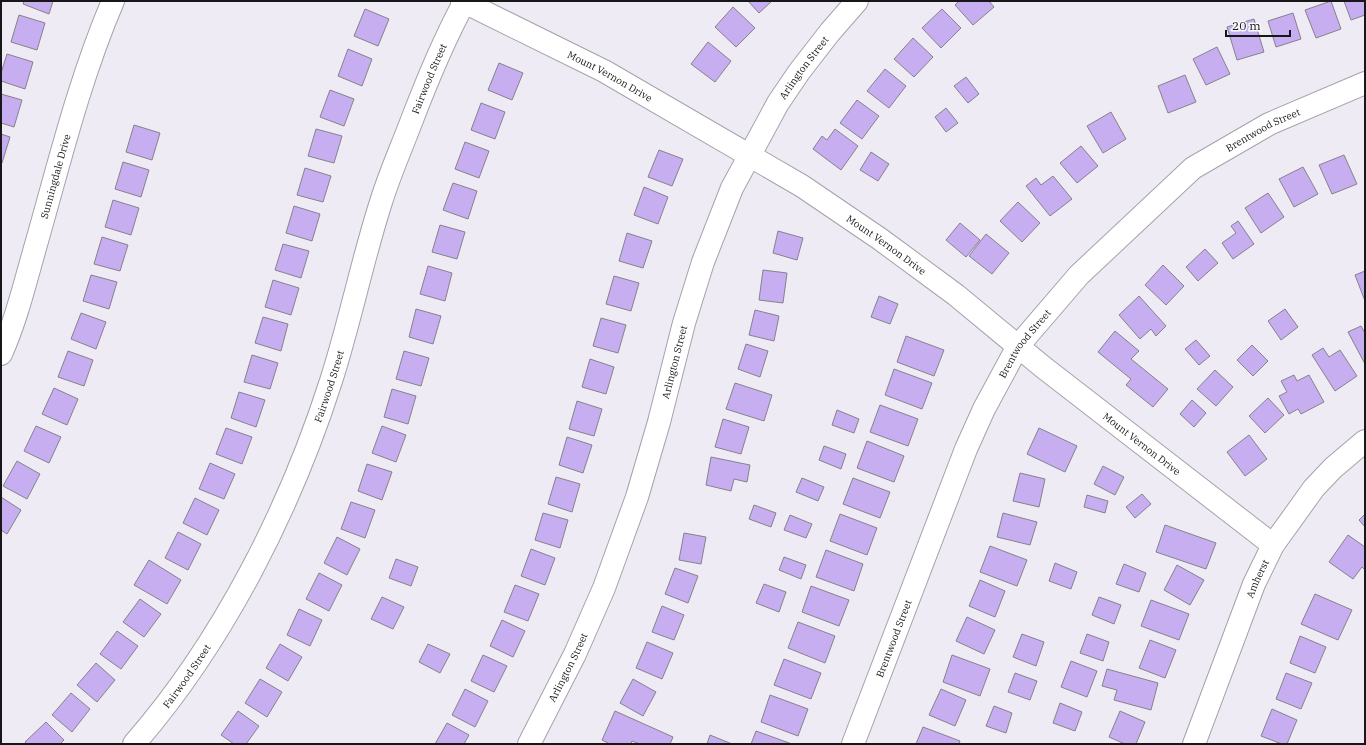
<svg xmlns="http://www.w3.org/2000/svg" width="1366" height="745" font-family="'IBM Plex Serif',serif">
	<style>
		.building { fill: #c6aef1; stroke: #85828b }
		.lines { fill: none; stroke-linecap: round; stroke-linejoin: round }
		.minor-casing { stroke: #a4a2ab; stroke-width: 24 }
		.minor { stroke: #fff; stroke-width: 22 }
		.labels { text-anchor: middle; stroke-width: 3.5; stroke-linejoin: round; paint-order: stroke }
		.street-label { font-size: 10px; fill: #171619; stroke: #fbfafe }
	</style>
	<rect width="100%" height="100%" fill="#eeebf5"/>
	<!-- building -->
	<path class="building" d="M24 1H53L49 14 23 4Z
		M748 1H772L759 13Z
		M959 1H989L994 7 973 25 955 5Z
		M1331 1 1341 29 1316 38 1305 10Z
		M1344 1H1365V15L1351 20Z
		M733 7 755 28 736 47 715 27Z
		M365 9 389 19 378 46 354 36Z
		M942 9 961 28 941 48 922 28Z
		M1293 13 1301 39 1276 47 1268 21Z
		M19 15 45 23 37 50 11 42Z
		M1254 19 1264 52 1237 60 1227 27Z
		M913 38 933 57 914 77 894 59Z
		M708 42 731 61 715 82 691 64Z
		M1217 47 1230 74 1206 85 1193 59Z
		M348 49 372 59 362 86 338 76Z
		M7 54 33 62 25 89 1 81V73Z
		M499 63 523 73 512 100 488 90Z
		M885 69 906 86 889 108 867 91Z
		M1185 75 1196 102 1168 113 1158 86Z
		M966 77 979 94 968 103 954 86Z
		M330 90 354 99 344 126 320 117Z
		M1 94 22 100 14 127 1 123Z
		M857 100 879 116 862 139 840 123Z
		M481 103 505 112 495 139 471 130Z
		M946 108 958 123 946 132 935 117Z
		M1111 112 1126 139 1103 153 1087 126Z
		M134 125 160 133 152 160 126 152Z
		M316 129 342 136 334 163 308 156Z
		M835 129 858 146 841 170 813 149 822 136 827 140Z
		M1 134 10 137 2 163H1Z
		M465 142 489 151 479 178 455 169Z
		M1081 146 1098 166 1077 183 1060 163Z
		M659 150 683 159 672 186 648 177Z
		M871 152 889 164 878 181 860 170Z
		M1344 155 1357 184 1332 194 1319 165Z
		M123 162 149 170 141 197 115 189Z
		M1303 167 1318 194 1294 207 1279 179Z
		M305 168 331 176 323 202 297 195Z
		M1053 176 1072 199 1050 216 1026 186 1036 178 1041 185Z
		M453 183 477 191 468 219 443 210Z
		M644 187 668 197 658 224 634 215Z
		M1268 193 1284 217 1261 233 1245 208Z
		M113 200 139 208 131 235 105 227Z
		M1018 202 1040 223 1022 242 1000 221Z
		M294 206 320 214 312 241 286 233Z
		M1238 221 1254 244 1233 259 1222 243 1236 233 1231 226Z
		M960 223 980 240 966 257 946 240Z
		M440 225 465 232 457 259 432 252Z
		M778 231 803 238 797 260 773 253Z
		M627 233 652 241 643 268 619 261Z
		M986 234 1009 253 992 274 969 256Z
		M102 237 128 245 120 271 94 264Z
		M283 244 309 251 301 278 275 270Z
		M1205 249 1218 263 1198 281 1186 267Z
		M1163 265 1184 286 1166 305 1145 285Z
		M428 266 452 273 445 301 420 294Z
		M763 270 787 273 783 303 759 300Z
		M1365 271V301L1355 275Z
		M91 275 117 282 109 309 83 301Z
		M614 276 639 283 631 311 606 304Z
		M273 280 299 288 291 315 265 307Z
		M879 296 898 304 890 324 871 317Z
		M1139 296 1166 326 1156 336 1151 329 1140 339 1119 315Z
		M416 309 441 316 433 344 409 337Z
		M1285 309 1298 327 1281 340 1268 321Z
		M755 310 779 316 774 341 749 335Z
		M81 313 106 322 96 349 71 339Z
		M263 317 288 324 281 351 255 343Z
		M601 318 626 325 618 353 593 346Z
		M1361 326 1365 333V364L1348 332Z
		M1115 331 1139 351 1131 359 1168 389 1153 407 1126 385 1131 379 1098 352Z
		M906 336 944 350 934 376 897 362Z
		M1196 340 1210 356 1199 365 1185 349Z
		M746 344 768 351 760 377 738 369Z
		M1252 345 1268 361 1253 376 1237 360Z
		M1323 348 1329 357 1340 350 1357 376 1335 391 1312 355Z
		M68 351 93 360 84 386 58 377Z
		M404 351 429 358 421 386 396 379Z
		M252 355 278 363 270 389 244 382Z
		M590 359 614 367 606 394 582 387Z
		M894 369 932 383 922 409 885 395Z
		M1215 370 1233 387 1216 406 1197 389Z
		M1294 375 1297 381 1309 375 1324 402 1301 414 1298 409 1289 414 1279 396 1287 392 1281 381Z
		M735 383 772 395 764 421 726 409Z
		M54 388 78 399 67 425 42 414Z
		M392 389 416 396 408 424 384 417Z
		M239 392 265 400 256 427 231 418Z
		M1268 398 1284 415 1265 433 1249 416Z
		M1192 400 1206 413 1194 427 1180 414Z
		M577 401 602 409 594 436 569 429Z
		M880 405 918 419 908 446 870 432Z
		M837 410 859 419 854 433 832 425Z
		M723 419 749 427 741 454 715 447Z
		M36 426 61 437 49 463 24 451Z
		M382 426 406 435 396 462 372 453Z
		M226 428 252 437 242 464 216 454Z
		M1039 428 1077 446 1065 472 1027 454Z
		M1249 435 1267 459 1245 476 1227 452Z
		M567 437 592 445 583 473 559 465Z
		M867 441 904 456 894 482 857 468Z
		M824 446 846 454 841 469 819 460Z
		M711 457 750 465 747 482 734 479 731 491 706 485Z
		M17 461 40 474 27 499 3 486Z
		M210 463 235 474 224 499 199 489Z
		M367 464 392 472 382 500 358 491Z
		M1103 466 1124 477 1115 495 1094 484Z
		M1020 473 1045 479 1039 507 1013 501Z
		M556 477 580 484 572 512 548 504Z
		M802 478 824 487 818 501 796 492Z
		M853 478 890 492 880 518 843 504Z
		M1142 494 1151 504 1135 518 1126 507Z
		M1087 495 1108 501 1105 513 1084 507Z
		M1 497 21 510 7 534 1 530Z
		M195 498 219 510 207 535 183 523Z
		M351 502 375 510 365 538 341 529Z
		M754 505 776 513 771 527 749 519Z
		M543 513 568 520 560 548 535 540Z
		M1003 513 1037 522 1030 545 997 537Z
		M840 514 877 528 867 555 830 541Z
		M1365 514V527L1359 520Z
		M790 515 812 524 806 538 784 530Z
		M1165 525 1216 543 1206 569 1156 552Z
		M178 532 201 544 188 570 165 558Z
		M684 533 706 537 701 564 679 560Z
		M1348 535 1365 547V570L1362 567 1353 579 1329 562Z
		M337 537 360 549 347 575 324 563Z
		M990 546 1027 560 1017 586 980 572Z
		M531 549 555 558 545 585 521 576Z
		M826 550 863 564 854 591 816 577Z
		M784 557 806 565 801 579 779 570Z
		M396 559 418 567 411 586 389 578Z
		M149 560 181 580 167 604 134 585Z
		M1055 563 1077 572 1071 589 1049 581Z
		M1124 564 1146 573 1139 592 1116 584Z
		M1177 565 1204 580 1190 605 1164 590Z
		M675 568 698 576 688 603 665 594Z
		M319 573 342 585 329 611 306 599Z
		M980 580 1005 591 995 617 969 606Z
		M764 584 786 592 779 612 756 603Z
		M515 585 539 594 528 621 504 612Z
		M811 586 849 600 839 626 802 612Z
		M1315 594 1352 610 1338 640 1301 624Z
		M382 597 404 607 393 629 371 619Z
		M1099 597 1121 605 1114 624 1092 615Z
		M140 599 161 614 144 637 123 622Z
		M1151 600 1189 614 1179 640 1141 626Z
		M662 606 684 615 674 640 652 632Z
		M299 609 322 620 310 646 287 635Z
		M967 617 995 630 984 654 956 641Z
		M502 620 525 631 513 657 490 646Z
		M798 622 835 636 825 663 788 648Z
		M117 631 138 646 121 669 100 654Z
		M1022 634 1044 642 1036 666 1013 657Z
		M1087 634 1109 642 1103 661 1080 653Z
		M1300 636 1326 647 1315 673 1290 663Z
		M1150 640 1176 650 1165 678 1139 668Z
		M647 642 673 653 662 679 636 668Z
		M280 644 302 657 288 681 266 668Z
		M428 644 450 654 440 673 419 662Z
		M483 655 507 666 494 692 471 681Z
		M952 655 990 669 980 696 943 682Z
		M784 659 821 673 811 699 774 685Z
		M1071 661 1097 671 1087 697 1061 687Z
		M96 663 115 680 97 702 77 685Z
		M1107 669 1158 683 1151 710 1114 700 1117 690 1102 686Z
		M1015 673 1037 681 1030 700 1008 692Z
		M1286 673 1312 683 1301 709 1276 699Z
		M260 679 282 692 267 717 245 703Z
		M633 679 656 692 643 716 620 703Z
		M465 689 488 701 475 727 452 715Z
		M941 689 966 700 955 726 929 715Z
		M71 693 90 709 72 732 52 715Z
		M770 695 808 709 798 736 761 722Z
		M1060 703 1082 712 1075 731 1053 723Z
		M994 706 1012 713 1006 733 986 726Z
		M1272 709 1297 720 1287 744H1282L1261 736Z
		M238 711 259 726 246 744H234L221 735Z
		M615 711 673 737 670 744H640L632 741 631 744H610L602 740Z
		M1120 711 1145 722 1136 744H1125L1109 737Z
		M46 722 64 740 60 744H27L25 742Z
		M447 723 469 735 464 744H435Z
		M923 727 960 741 959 744H916Z
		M756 731 792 744H751Z
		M710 735 732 744H707Z"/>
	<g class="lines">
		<!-- minor casing -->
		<g class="minor-casing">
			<g id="minor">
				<path id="s1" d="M462 1 604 71 802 186 880 239 956 295 1043 367 1273 545"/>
				<path id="s2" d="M1 354C17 318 26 279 37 241 60 160 80 78 113 1"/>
				<path id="s3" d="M134 744C223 642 290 509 331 381 350 322 362 261 381 202 389 176 400 151 410 125 426 83 443 41 465 1"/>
				<path id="s4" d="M529 744 575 654 604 588 637 497 659 422 684 323 703 262 732 188 778 103 799 72 830 32 857 1"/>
				<path id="s5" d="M853 744 966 449 984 409 1018 346 1079 275 1193 168 1269 124 1365 83"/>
				<path id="s6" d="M1194 744 1254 584 1273 545 1314 488 1333 468 1365 441"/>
			</g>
		</g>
		<!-- minor -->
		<use href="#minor" class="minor"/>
	</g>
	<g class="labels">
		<!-- street labels -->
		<g class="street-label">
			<text dy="4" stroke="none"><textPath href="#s4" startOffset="734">Arlington Street</textPath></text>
			<text dy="4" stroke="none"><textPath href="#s1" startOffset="166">Mount Vernon Drive</textPath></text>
			<text dy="4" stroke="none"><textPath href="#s3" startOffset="734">Fairwood Street</textPath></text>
			<text dy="4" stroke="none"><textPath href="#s5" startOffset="761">Brentwood Street</textPath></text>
			<text dy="4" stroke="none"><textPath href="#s2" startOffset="186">Sunningdale Drive</textPath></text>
			<text dy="4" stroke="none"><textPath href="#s1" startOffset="490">Mount Vernon Drive</textPath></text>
			<text dy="4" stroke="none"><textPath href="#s5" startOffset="437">Brentwood Street</textPath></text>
			<text dy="4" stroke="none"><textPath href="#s4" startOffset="410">Arlington Street</textPath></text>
			<text dy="4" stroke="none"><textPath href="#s3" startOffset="410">Fairwood Street</textPath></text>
			<text dy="4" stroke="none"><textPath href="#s1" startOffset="814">Mount Vernon Drive</textPath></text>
			<text dy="4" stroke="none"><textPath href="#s6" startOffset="177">Amherst</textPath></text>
			<text dy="4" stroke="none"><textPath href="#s5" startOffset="113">Brentwood Street</textPath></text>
			<text dy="4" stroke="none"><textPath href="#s4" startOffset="86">Arlington Street</textPath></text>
			<text dy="4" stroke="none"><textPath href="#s3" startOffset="86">Fairwood Street</textPath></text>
		</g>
	</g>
	<!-- border -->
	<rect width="1366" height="745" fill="none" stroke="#171619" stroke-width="4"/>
	<!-- scale -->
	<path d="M1226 30v6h64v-6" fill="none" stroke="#171619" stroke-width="2"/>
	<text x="1232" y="30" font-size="12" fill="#171619" stroke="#fbfafe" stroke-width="3" paint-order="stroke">20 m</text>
</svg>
